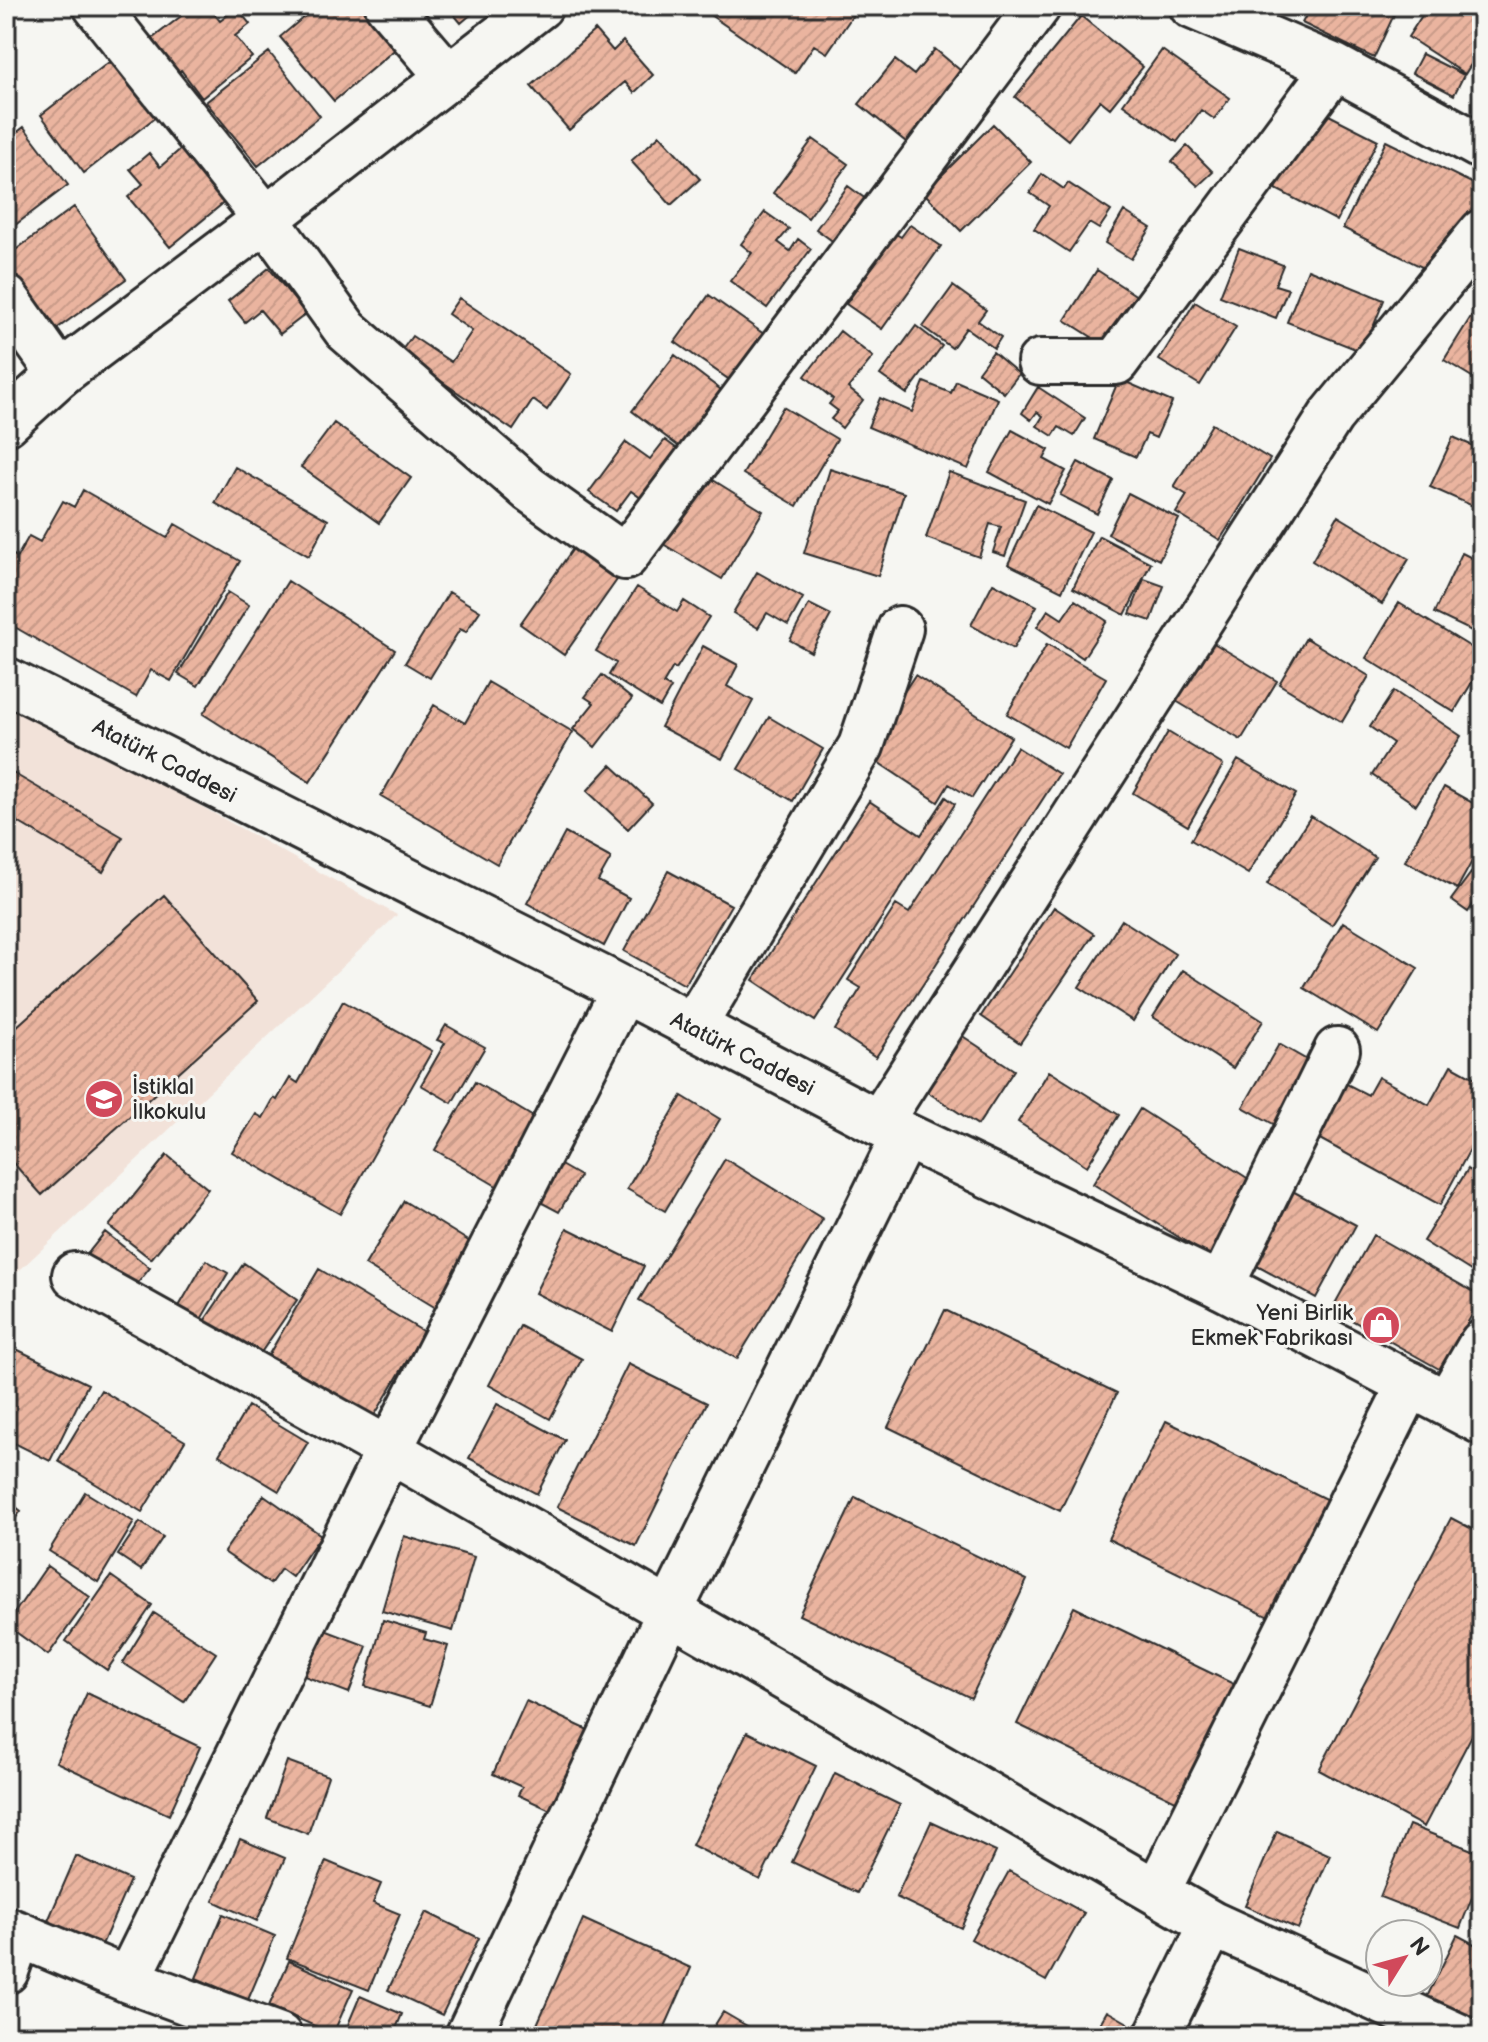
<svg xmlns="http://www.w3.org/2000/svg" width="1488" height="2042" font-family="'Balsamiq Sans',sans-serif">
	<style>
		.built { fill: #f2e2d9 }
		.building { fill: url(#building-hatch); stroke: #2b2b2b; stroke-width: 2 }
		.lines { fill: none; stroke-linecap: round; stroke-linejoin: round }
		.street-casing { stroke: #2b2b2b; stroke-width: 50 }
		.secondary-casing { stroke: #2b2b2b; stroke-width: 50 }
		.street { stroke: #f6f6f2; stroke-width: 44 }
		.secondary { stroke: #f6f6f2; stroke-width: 44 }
		.labels { text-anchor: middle; stroke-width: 6; stroke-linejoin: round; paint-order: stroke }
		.street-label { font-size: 22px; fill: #2b2b2b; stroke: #f6f6f2 }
		.poi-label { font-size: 22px; fill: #2b2b2b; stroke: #f6f6f2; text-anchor: start }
	</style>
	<defs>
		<pattern id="building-hatch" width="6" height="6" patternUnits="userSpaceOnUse" patternTransform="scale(2)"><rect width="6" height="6" fill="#eab49f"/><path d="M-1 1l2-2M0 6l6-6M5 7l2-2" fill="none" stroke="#c99b89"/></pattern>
	</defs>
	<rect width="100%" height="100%" fill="#f6f6f2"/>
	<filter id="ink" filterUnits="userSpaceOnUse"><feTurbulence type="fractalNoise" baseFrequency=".0125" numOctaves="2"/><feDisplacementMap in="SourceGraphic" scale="16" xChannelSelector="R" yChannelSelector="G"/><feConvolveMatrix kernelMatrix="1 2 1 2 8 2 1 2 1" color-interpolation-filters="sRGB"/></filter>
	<g filter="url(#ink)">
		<!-- built -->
		<path class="built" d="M6 698 397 915 6 1283Z"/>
		<!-- building -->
		<path class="building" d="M194 6H208L220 21 237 8 250 24 235 36 252 57 202 98 181 70 170 78 144 45Z
			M317 6H366L399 46 334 101 280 37Z
			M447 6H481L461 23Z
			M697 6H839L853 15 827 53 814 45 795 73Z
			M1311 6H1398L1374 58 1302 23Z
			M1428 6H1482V47L1465 74 1408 37Z
			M1081 16 1143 67 1110 108 1100 100 1068 140 1015 97Z
			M595 30 613 51 623 41 653 75 634 93 625 82 569 130 531 86Z
			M935 49 967 76 911 146 859 104 895 60 914 75Z
			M1162 50 1230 98 1214 119 1201 110 1177 142 1123 104Z
			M269 52 320 116 258 166 206 102Z
			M1422 54 1464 75 1454 95 1412 73Z
			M113 59 157 116 84 173 41 115Z
			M1317 109 1378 140 1337 221 1276 189Z
			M993 124 1031 162 961 231 924 193Z
			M24 127 68 185 6 232V141Z
			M660 135 700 179 671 205 631 161Z
			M813 139 848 164 808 218 773 193Z
			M1386 141 1482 188V199L1444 278 1343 228Z
			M1187 146 1213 172 1198 186 1172 162Z
			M183 147 227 200 170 247 128 197 143 184 130 169 149 153 160 167Z
			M1042 174 1064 189 1068 183 1111 211 1099 229 1089 223 1069 252 1034 229 1049 206 1030 193Z
			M848 186 874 205 842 248 816 229Z
			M74 207 126 279 55 330 6 262V257Z
			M1124 211 1151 228 1131 259 1105 243Z
			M765 212 789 229 778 242 790 251 798 239 811 249 767 308 730 281 752 253 741 244Z
			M910 225 941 246 882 329 846 304 896 234 901 237Z
			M1239 248 1283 265 1275 285 1288 289 1276 318 1220 296Z
			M269 268 306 314 280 334 260 310 245 322 228 301Z
			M1308 269 1384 300 1363 352 1287 322Z
			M1097 270 1137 296 1106 346 1065 320Z
			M953 286 986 310 978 321 1001 337 994 348 966 328 952 348 923 327Z
			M709 295 768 337 734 383 675 342Z
			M459 298 571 374 547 410 533 400 513 430 400 353 412 336 451 362 472 331 448 314Z
			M1482 299V383L1444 360Z
			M1195 302 1236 327 1200 385 1159 360Z
			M916 326 942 346 907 394 880 375Z
			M840 331 873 357 848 388 863 400 842 428 831 419 838 411 829 404 833 399 805 376Z
			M993 352 1019 374 1004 393 978 372Z
			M675 355 733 399 690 455 632 411Z
			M1119 379 1172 402 1156 438 1147 434 1136 457 1094 439Z
			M956 381 998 399 968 469 868 427 880 398 912 412 924 382 951 393Z
			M1038 387 1085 418 1074 436 1059 427 1053 436 1037 426 1043 416 1037 412 1031 420 1022 413Z
			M783 407 837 439 797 506 743 474Z
			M334 423 411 478 379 523 301 467Z
			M1212 424 1270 459 1220 540 1176 513 1187 495 1174 487Z
			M1012 430 1049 450 1044 459 1066 471 1048 504 989 472Z
			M1453 437 1482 450V510L1430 487Z
			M665 440 688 457 652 506 631 491 616 511 589 492 626 442 650 459Z
			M1078 462 1113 480 1097 514 1060 495Z
			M235 467 328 520 309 556 215 503Z
			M830 469 904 493 878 576 804 553Z
			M697 470 763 511 722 579 663 544 673 528Z
			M949 472 1025 500 1005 556 993 552 1001 527 990 524 979 557 926 538Z
			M83 490 167 538 175 524 240 561 171 681 151 670 136 697 6 622V556L9 552 17 557 29 536 40 542 63 501 74 507Z
			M1128 493 1179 519 1159 560 1108 534Z
			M1036 505 1091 532 1062 591 1008 564Z
			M1338 516 1409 559 1382 604 1312 561Z
			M1099 536 1151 563 1125 615 1073 588Z
			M575 546 619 577 564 655 520 624Z
			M1462 553 1482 563V636L1434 613Z
			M757 572 803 598 788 625 767 613 758 628 733 613Z
			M1144 579 1164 586 1151 621 1130 614Z
			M288 581 395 650 310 782 203 714Z
			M993 583 1037 606 1013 649 971 625Z
			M637 587 677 612 684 601 709 617 676 669 673 667 663 684 671 688 660 707 609 675 616 663 596 651Z
			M228 592 249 605 198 686 178 674Z
			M449 592 480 611 466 632 460 629 430 678 405 663Z
			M1075 600 1107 621 1083 658 1037 627 1048 610 1062 619Z
			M1399 603 1482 654V666L1454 712 1366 658Z
			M809 604 831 615 811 652 790 640Z
			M1306 638 1369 676 1342 722 1279 684Z
			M1212 642 1277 681 1241 740 1176 701Z
			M1047 644 1106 678 1066 748 1007 714Z
			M703 646 738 665 727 686 753 701 722 759 661 727Z
			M602 675 632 699 595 747 573 729 594 703 585 697Z
			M915 675 1011 737 972 798 949 784 938 802 864 753Z
			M488 682 573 732 497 864 381 796 434 705 465 723Z
			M1394 691 1461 736 1416 805 1372 775 1393 743 1370 727Z
			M769 717 823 749 793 801 738 769Z
			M1168 732 1223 765 1188 826 1133 793Z
			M1017 747 1059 774 876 1057 835 1030 861 988 848 980 896 905 909 913Z
			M1238 760 1296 794 1248 874 1191 840Z
			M611 765 652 803 628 829 587 791Z
			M6 769 123 837 103 872 6 815Z
			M1444 787 1482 808V843L1457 889 1405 861Z
			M946 797 955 804 815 1021 753 980 869 801 921 835Z
			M1311 816 1375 857 1332 925 1267 884Z
			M565 833 611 858 598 881 629 898 604 946 527 903Z
			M668 871 731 905 685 985 624 951Z
			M1471 873 1482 881V892L1468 912 1451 900Z
			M164 895 258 1001 42 1195 6 1155V1036Z
			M1054 907 1094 934 1020 1043 981 1016Z
			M1122 920 1175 954 1133 1021 1079 987Z
			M1343 922 1418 968 1378 1033 1304 988Z
			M1183 970 1263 1021 1233 1068 1153 1017Z
			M343 1001 432 1051 340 1214 232 1152 256 1114 263 1118 274 1098 277 1100 290 1078 298 1083Z
			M446 1025 485 1047 452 1103 421 1085 445 1043 437 1040Z
			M952 1029 1014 1070 978 1125 915 1084Z
			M1279 1044 1312 1063 1277 1126 1243 1107Z
			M1451 1065 1482 1082V1127L1440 1205 1316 1137 1345 1083 1368 1095 1378 1077 1429 1105Z
			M1049 1071 1119 1115 1087 1166 1018 1122Z
			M475 1082 545 1124 505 1191 435 1150Z
			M682 1096 720 1119 665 1211 627 1189Z
			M1140 1109 1255 1183 1209 1256 1093 1184Z
			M1482 1145V1169L1473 1164Z
			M167 1155 208 1189 151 1259 109 1226Z
			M725 1159 823 1219 737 1359 639 1300Z
			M552 1160 580 1176 559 1212 531 1197Z
			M1468 1169 1482 1178V1278L1423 1241Z
			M1285 1187 1356 1225 1316 1298 1246 1260Z
			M404 1201 475 1245 436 1308 365 1265Z
			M567 1228 644 1266 612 1332 535 1293Z
			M105 1232 150 1268 129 1294 84 1258Z
			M1373 1235 1482 1297 1441 1370 1332 1309Z
			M206 1260 228 1273 196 1328 174 1315Z
			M244 1263 297 1300 251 1367 198 1330Z
			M319 1269 424 1332 370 1423 265 1361Z
			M945 1310 1117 1393 1060 1511 888 1427Z
			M520 1326 582 1359 550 1419 489 1385Z
			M6 1344 88 1384 50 1461 6 1439Z
			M628 1364 707 1403 636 1546 557 1507Z
			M101 1390 185 1441 142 1512 58 1461Z
			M497 1404 565 1440 537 1494 469 1458Z
			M248 1406 308 1442 279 1491 219 1455Z
			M1166 1421 1338 1505 1281 1623 1108 1539Z
			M85 1492 134 1522 98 1582 49 1551Z
			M264 1495 321 1535 292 1577 281 1569 270 1584 224 1552Z
			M855 1497 1027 1580 971 1698 799 1615Z
			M6 1499 21 1511 6 1531Z
			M1451 1518 1482 1534V1716L1424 1827 1319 1770Z
			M140 1522 163 1537 141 1570 118 1555Z
			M404 1536 474 1557 453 1631 382 1611Z
			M47 1566 90 1597 48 1655 6 1625Z
			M111 1576 152 1605 107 1670 66 1641Z
			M1074 1607 1246 1690 1190 1808 1017 1724Z
			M154 1613 216 1653 184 1702 123 1663Z
			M383 1620 426 1633 424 1639 448 1646 430 1706 365 1686Z
			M309 1624 367 1646 349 1693 291 1671Z
			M87 1693 200 1747 169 1815 56 1762Z
			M526 1701 601 1736 565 1817 518 1795 522 1787 493 1774Z
			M747 1732 816 1766 760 1880 692 1845Z
			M287 1761 328 1776 308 1834 267 1818Z
			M835 1773 900 1805 857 1893 792 1862Z
			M1482 1793V1814L1474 1810Z
			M931 1822 996 1852 961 1928 896 1897Z
			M1409 1825 1482 1854V1872L1460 1928 1380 1897Z
			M1277 1831 1330 1855 1298 1929 1245 1906Z
			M240 1839 285 1858 257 1921 213 1901Z
			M76 1856 130 1880 95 1961 41 1937Z
			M326 1861 381 1884 373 1903 400 1914 369 1990 287 1958Z
			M1009 1871 1084 1913 1046 1981 971 1939Z
			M426 1912 479 1938 442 2015 388 1990Z
			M223 1914 275 1936 248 2000 196 1978Z
			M583 1919 691 1968 661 2036H532Z
			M1457 1935 1482 1948V2028L1425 2001Z
			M289 1961 353 1989 333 2034 269 2006Z
			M360 1996 402 2014 393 2036H350L344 2034Z
			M1107 2011 1128 2023 1120 2036H1093Z
			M723 2012 764 2036H708Z"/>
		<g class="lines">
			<!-- street casing -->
			<g class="street-casing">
				<path id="street" d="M96 6 266 219 346 330 529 489 625 557 1038 6
					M388 6 448 76
					M1192 6 1335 67 1482 147
					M6 298 60 374
					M1040 362H1116L1335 67
					M693 1027 861 746 900 629
					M879 1123 1331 416 1482 232
					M75 1275 389 1450 1212 1924 1458 2036
					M1221 1286 1337 1050
					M1448 1402 1482 1343
					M1157 1892 1410 1384
					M6 1929 128 1980 279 2036
					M6 1971 19 1934
					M128 1980 389 1450 623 991
					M468 2036 669 1613 904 1136
					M1157 2036 1212 1924"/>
			</g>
			<!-- secondary casing -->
			<g class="secondary-casing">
				<path id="secondary" d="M6 423 60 374 266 219 540 6
					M6 680 601 978 879 1123 1221 1286 1482 1422"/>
			</g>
			<!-- street -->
			<use href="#street" class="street"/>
			<!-- secondary -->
			<use href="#secondary" class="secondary"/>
		</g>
	</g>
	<!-- icons -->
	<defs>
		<g id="school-disc" transform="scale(2)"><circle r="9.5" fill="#d1495b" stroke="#f6f6f2"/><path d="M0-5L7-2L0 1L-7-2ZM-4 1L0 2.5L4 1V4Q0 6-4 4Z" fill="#fff"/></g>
		<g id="shop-disc" transform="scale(2)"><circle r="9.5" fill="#d1495b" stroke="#f6f6f2"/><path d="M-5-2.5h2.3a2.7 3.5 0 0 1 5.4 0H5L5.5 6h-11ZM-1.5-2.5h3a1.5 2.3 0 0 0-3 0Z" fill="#fff"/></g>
	</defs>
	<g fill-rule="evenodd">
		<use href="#school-disc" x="104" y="1099"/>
		<use href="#shop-disc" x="1381" y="1325"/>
	</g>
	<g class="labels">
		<!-- street labels -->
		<g class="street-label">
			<text transform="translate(165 760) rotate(27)" y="8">Atatürk Caddesi</text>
			<text transform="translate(743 1053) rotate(27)" y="8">Atatürk Caddesi</text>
		</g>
		<!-- poi labels -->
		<g class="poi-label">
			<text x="132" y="1094">İstiklal<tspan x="132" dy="25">İlkokulu</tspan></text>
			<text x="1353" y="1320" text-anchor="end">Yeni Birlik<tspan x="1353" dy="25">Ekmek Fabrikası</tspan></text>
		</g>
	</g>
	<!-- margin -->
	<rect width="1488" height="2042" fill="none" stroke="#f6f6f2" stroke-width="32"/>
	<rect x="16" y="16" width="1456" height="2010" fill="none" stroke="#2b2b2b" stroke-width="3" filter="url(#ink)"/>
	<!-- north arrow -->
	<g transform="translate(1404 1958) rotate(53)"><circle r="38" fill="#f6f6f2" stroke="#a5a5a2" stroke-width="2"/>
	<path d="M0-6L14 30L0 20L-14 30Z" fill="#d1495b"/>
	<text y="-12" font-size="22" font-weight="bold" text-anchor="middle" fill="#2b2b2b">N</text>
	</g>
</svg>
